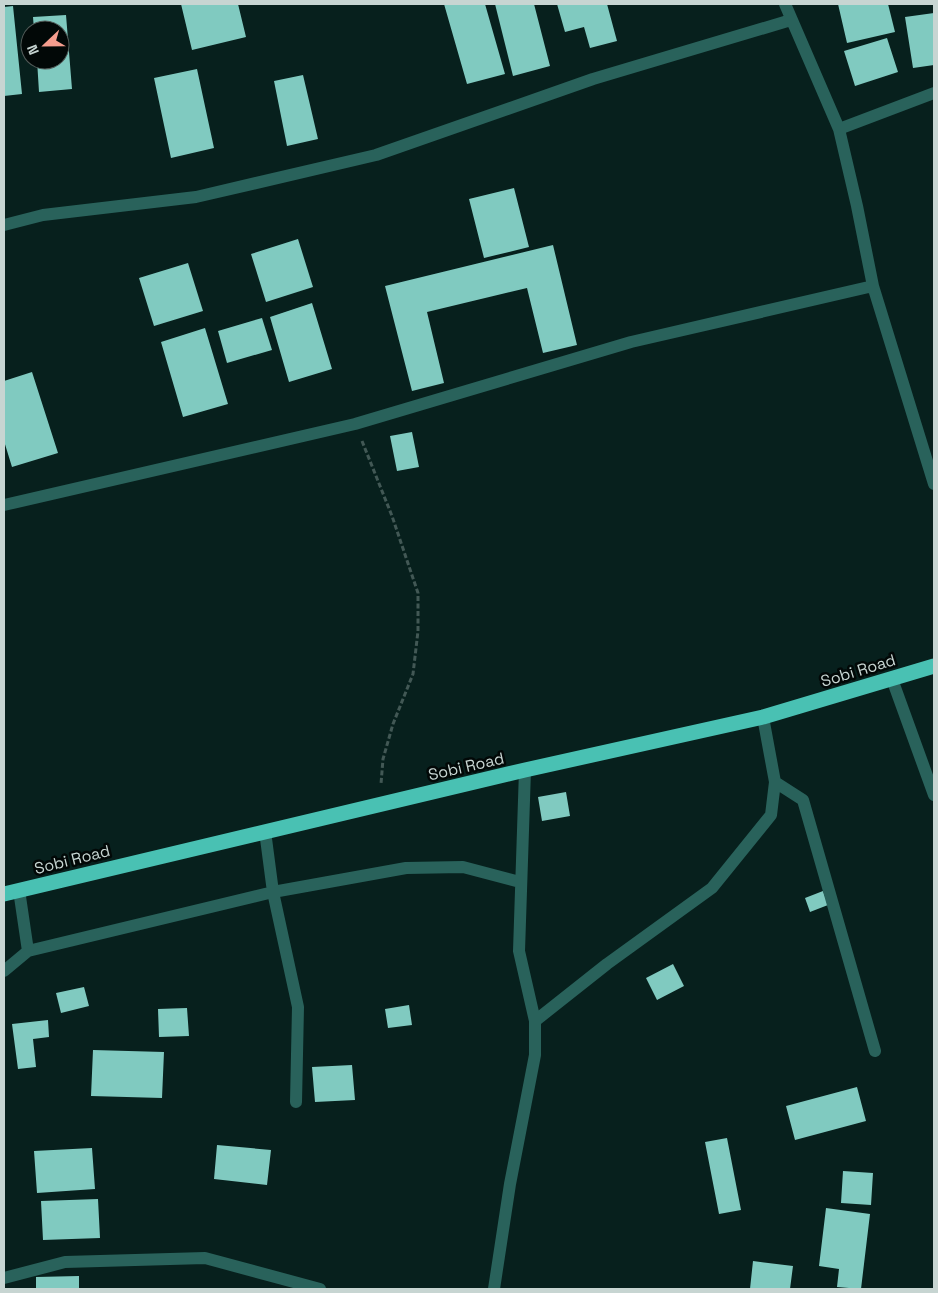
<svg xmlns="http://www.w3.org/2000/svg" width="938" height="1293" font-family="'Space Grotesk',sans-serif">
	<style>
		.building { fill: #80cac0 }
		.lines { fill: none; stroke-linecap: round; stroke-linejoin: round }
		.path { stroke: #425855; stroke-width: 3; stroke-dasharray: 5 2.5; stroke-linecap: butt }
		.minor { stroke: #29625b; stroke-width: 12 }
		.highway { stroke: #49c1b3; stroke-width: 15 }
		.labels { text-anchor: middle; stroke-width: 5; stroke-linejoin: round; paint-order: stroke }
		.street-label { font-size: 16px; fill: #c7d5d2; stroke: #020807 }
	</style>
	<rect width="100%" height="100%" fill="#07201d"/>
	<!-- building -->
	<path class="building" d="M181 4H238L246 37 192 50Z
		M444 4H485L505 74 467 84Z
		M495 4H534L550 66 513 76Z
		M557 4H607L617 41 590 48 584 27 565 32Z
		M838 4H888L895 32 847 43Z
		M13 6 22 94 4 96V7Z
		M934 13V65L913 68 905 17Z
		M66 15 72 89 39 92 37 60H60V30H34L33 17Z
		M887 38 898 72 855 86 844 51Z
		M197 69 214 148 171 158 154 78Z
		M303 75 318 139 287 146 274 81Z
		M514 188 529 247 484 258 469 199Z
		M298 239 313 287 266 302 251 254Z
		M553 245 577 345 543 353 527 288 427 312 444 383 412 391 385 286Z
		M188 263 203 311 154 326 139 278Z
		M312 303 332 369 289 382 270 317Z
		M262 318 272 350 227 363 218 331Z
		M205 328 228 404 183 417 161 342Z
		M32 372 58 453 12 467 4 441V381Z
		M412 432 419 467 397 471 390 436Z
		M566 792 570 816 542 821 538 797Z
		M823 891 828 905 810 912 805 898Z
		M673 964 684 986 657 1000 646 978Z
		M84 987 89 1006 61 1013 56 993Z
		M409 1005 412 1025 388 1028 385 1009Z
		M187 1008 189 1036 159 1037 158 1009Z
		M48 1020 49 1037 33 1039 36 1067 18 1069 12 1024Z
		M93 1050 164 1052 162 1098 91 1096Z
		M352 1065 355 1100 315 1102 312 1067Z
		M857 1087 866 1121 795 1140 786 1106Z
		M727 1138 741 1210 719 1214 705 1142Z
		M217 1145 271 1150 267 1185 214 1179Z
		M92 1148 95 1189 37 1193 34 1151Z
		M843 1171 873 1173 871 1205 841 1203Z
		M98 1199 100 1238 43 1240 41 1201Z
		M826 1208 870 1214 861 1289 837 1287 839 1269 819 1266Z
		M753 1261 793 1266 790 1289H750Z
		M79 1276V1289H36V1277Z"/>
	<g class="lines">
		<!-- path -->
		<path class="path" d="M362 441 392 516 418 593V631L413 674 393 724 383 759 381 784"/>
		<!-- minor -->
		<path class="minor" d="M785 4 839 129 857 206 873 286 934 484
			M839 129 934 93
			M4 225 43 215 196 197 376 155 593 79 791 20
			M4 505 355 424 631 342 873 286
			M892 679 934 795
			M763 717 775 782 803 800 875 1051
			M265 831 273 892 298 1007 296 1102
			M28 951 273 892 406 868 463 867 520 882
			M4 971 28 951 19 890
			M535 1021 607 964 712 888 771 815 775 782
			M4 1278 65 1262 205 1258 320 1289
			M494 1289 510 1184 535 1055V1021L519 951 525 770"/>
		<!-- highway -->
		<path class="highway" d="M4 894 525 770 763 717 934 666"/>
	</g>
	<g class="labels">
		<!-- street labels -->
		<g class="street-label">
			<text transform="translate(858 670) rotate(-17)" y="6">Sobi Road</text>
			<text transform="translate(466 766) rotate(-13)" y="6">Sobi Road</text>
			<text transform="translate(72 859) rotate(-14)" y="6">Sobi Road</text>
		</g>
	</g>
	<!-- border -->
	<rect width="938" height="1293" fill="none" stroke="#c7d5d2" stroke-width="10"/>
	<!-- north arrow -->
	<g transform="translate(45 45) rotate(248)"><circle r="24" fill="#020807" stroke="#515a58"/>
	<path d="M0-4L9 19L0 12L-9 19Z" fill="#f59d8e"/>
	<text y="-8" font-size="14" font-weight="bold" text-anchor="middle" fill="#c7d5d2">N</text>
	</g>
</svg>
